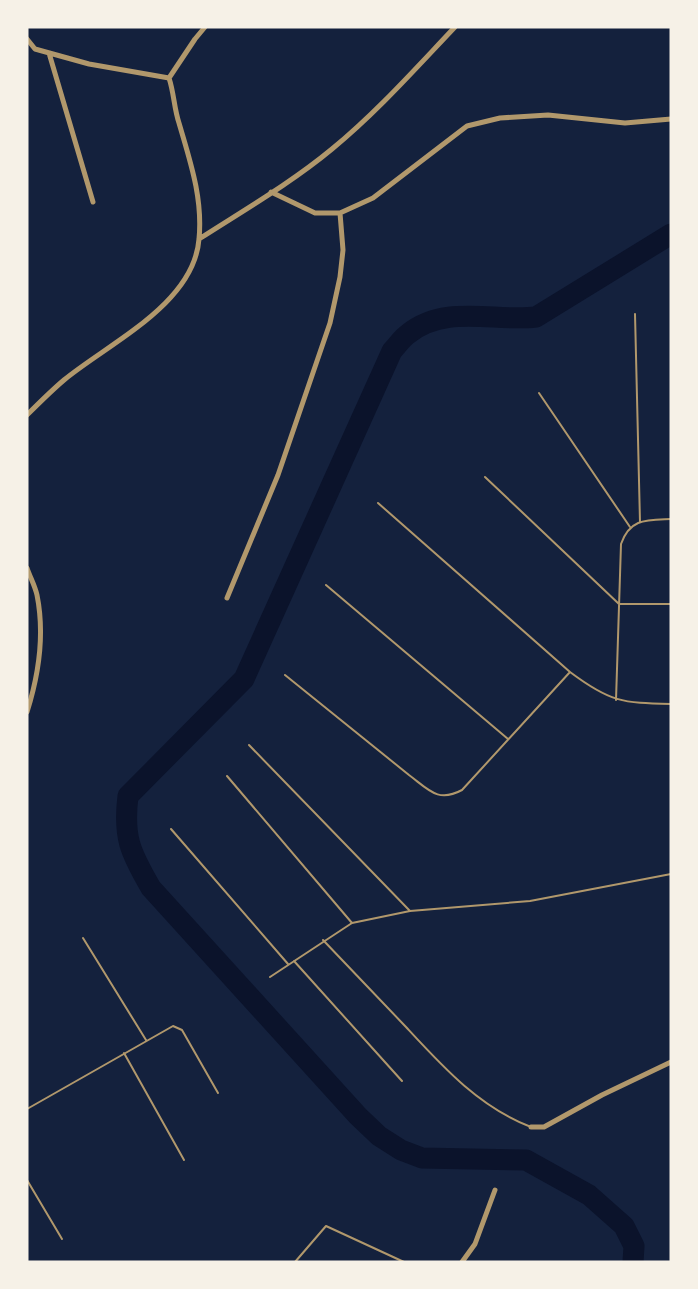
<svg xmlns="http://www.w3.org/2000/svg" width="698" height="1289" font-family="Montserrat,sans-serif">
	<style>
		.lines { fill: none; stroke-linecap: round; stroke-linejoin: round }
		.river { stroke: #0b132b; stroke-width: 21 }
		.service { stroke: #b1986c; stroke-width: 2 }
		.minor { stroke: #b1986c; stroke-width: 5 }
	</style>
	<rect width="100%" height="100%" fill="#14213d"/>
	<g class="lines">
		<!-- river -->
		<path class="river" d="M633 1262 634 1246 624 1226 589 1195 526 1160 422 1158 401 1150 379 1136 358 1116 151 888C130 852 123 837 128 796L244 679 392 351C397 346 402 338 408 334 445 304 494 322 536 317L671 234"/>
		<!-- service -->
		<path class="service" d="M635 314 640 522
			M539 393 630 527
			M485 477 619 604H671
			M378 503 570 672C610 702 622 703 671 704
			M326 585 508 739
			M285 675 409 775C429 790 438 803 462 790L570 672
			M616 700 621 544C630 518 647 520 671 519
			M249 745 410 911
			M227 776 352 923
			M171 829 288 964
			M83 938 146 1040
			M323 940C351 969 378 998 406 1027 443 1067 479 1107 531 1127
			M294 961 402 1081
			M270 977 352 923 410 911 530 901 671 874
			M124 1053 184 1160
			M27 1109 173 1026 182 1030 218 1093
			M27 1180 62 1239
			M295 1262 326 1226 404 1262"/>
		<!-- minor -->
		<path class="minor" d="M27 39 35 49 89 64 169 78
			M49 53 93 202
			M271 192 315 213H340L373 198 467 126 500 118 548 115 625 123 671 119
			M199 239C244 210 291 183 332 149 377 112 415 69 455 27
			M27 415C39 403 51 391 64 380 109 343 194 304 199 239 203 198 190 161 179 123 174 108 174 93 169 78L195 39 205 27
			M27 568C30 577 35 586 37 595 45 635 39 674 27 712
			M227 598 278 475 330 323 340 277 343 250 340 213
			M531 1127H544L602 1095 671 1062
			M462 1262 475 1244 495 1190"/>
	</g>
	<!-- border -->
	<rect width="698" height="1289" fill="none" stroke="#f6f1e7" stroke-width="57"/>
</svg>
